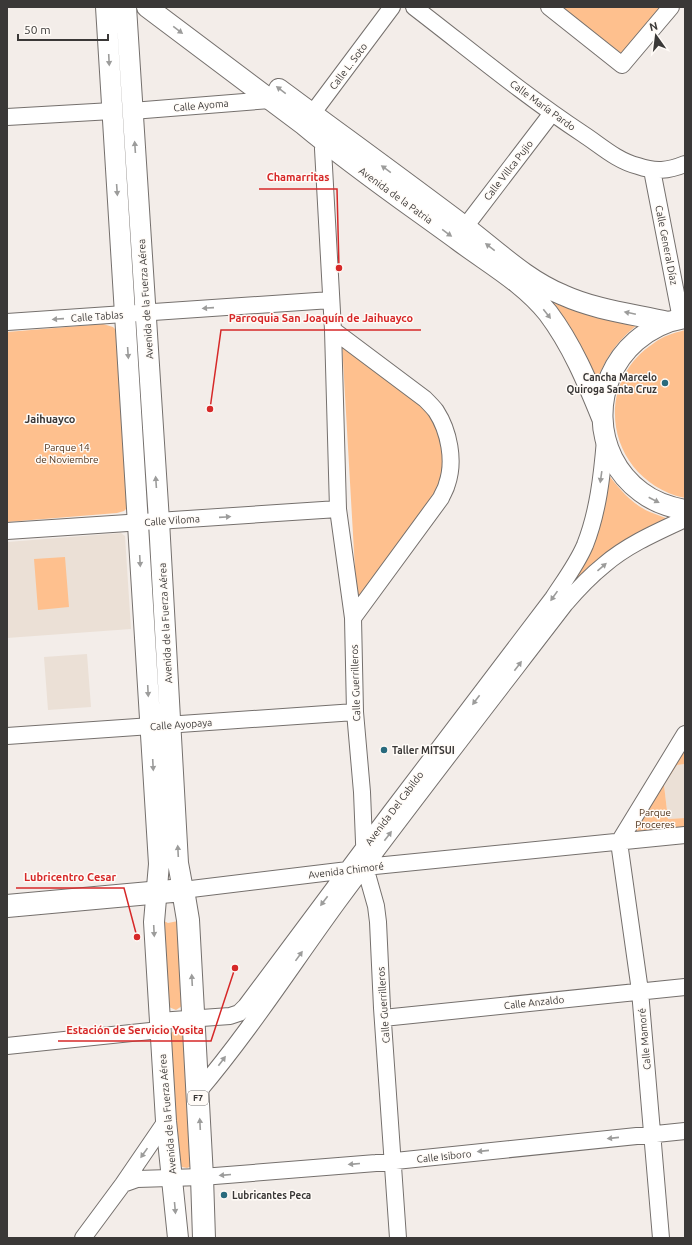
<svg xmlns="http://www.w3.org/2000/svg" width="692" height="1245" font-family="Ubuntu,sans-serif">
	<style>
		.built { fill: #ebe0d6 }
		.green { fill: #fec08e }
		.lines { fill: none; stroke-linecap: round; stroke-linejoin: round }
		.minor-casing { stroke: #75706d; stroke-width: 18 }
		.major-casing { stroke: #75706d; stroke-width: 22 }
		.highway-casing { stroke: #75706d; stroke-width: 24 }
		.minor { stroke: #fff; stroke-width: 16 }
		.major { stroke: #fff; stroke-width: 20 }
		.highway { stroke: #fff; stroke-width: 22 }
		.oneway { fill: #9c9c9b }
		.poi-dot { fill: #286a7d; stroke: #fffbf7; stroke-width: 1.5 }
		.labels { text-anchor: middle; stroke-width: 3; stroke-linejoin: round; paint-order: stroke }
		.shield { fill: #fffbf7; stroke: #757271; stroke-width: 1 }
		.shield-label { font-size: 9px; font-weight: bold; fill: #3a3837 }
		.street-label { font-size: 10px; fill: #3a3837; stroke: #fffbf7 }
		.poi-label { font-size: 10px; font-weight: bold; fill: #3a3837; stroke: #fffbf7; text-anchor: start }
		.park-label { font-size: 10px; fill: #4d3017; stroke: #fffbf7 }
		.neighbourhood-label { font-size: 11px; font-weight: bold; fill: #3a3837; stroke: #fffbf7 }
		.leader { fill: none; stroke: #d62828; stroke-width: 1.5 }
		.callout-dot { fill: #d62828; stroke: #fffbf7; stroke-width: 1.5 }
		.callout-label { font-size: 11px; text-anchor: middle; font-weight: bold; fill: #d62828; stroke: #fffbf7; stroke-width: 3; stroke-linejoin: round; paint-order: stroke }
	</style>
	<rect width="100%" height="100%" fill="#f3ede9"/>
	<!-- built -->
	<path class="built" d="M121 533 125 536 131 629 7 638V542Z
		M87 654 91 707 48 710 44 657Z
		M685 764V818L668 819 664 785 677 765Z"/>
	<!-- green -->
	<path class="green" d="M561 7H664L624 54 621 53Z
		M529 285 642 321C619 339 606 355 597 382Z
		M103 324 113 327 119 333 129 506 124 511 117 513 7 522V332Z
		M685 330V498C609 481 589 386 654 343 663 336 674 333 685 330Z
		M342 343 430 412 444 442 442 486 357 604Z
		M608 474C619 489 633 505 650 512 657 515 664 517 671 520L568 589Z
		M65 557 69 607 38 610 34 559Z
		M685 745V764L677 765 664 785 668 819 685 818V829L639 833 634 830Z
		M162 920 168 923 178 921 182 1006 176 1010 169 1007Z
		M178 1029 185 1031 192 1166 187 1168 182 1167 179 1162 169 1036 171 1033Z"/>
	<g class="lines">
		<!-- minor casing -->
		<g class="minor-casing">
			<path id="minor" d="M414 7C470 50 524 95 583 134 600 145 617 161 638 166 655 172 668 171 685 164
				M549 7 622 65 671 7
				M132 111 270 100
				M7 117 112 111
				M306 122 392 7
				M331 134 325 143 323 149 333 330 338 509 353 618 355 712 362 792 365 867 376 906 378 922 382 1008 398 1238
				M652 170 681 319
				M465 227 552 113
				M7 322 331 300
				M333 330 425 399C429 403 433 407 436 411 449 431 455 461 447 484 446 489 443 493 441 498L353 618
				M7 531 338 509
				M7 736 355 712
				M619 842 640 991 661 1238
				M619 842 685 734
				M183 890 348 870 365 867 685 835
				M383 1018 685 987
				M159 1021 230 1016 239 1013 246 1006 390 813 553 598C564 581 577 564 585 545 598 512 602 476 605 440
				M7 1046 160 1030
				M198 1092C249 1032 292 965 338 902 412 802 489 703 565 604 577 590 589 577 604 565 627 545 657 532 685 519
				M123 1184 137 1179 202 1177 376 1163 685 1131
				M83 1238 123 1184 166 1121"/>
		</g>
		<!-- major casing -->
		<g class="major-casing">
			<path id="major" d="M106 7 159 864 154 922 166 1121 178 1238
				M126 7 159 521 178 863 183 890
				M147 7 304 125C353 166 407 203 459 241 490 264 524 283 548 313 572 345 587 381 602 418
				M279 89C341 135 403 180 464 226 496 250 526 280 563 295 596 310 633 314 668 322
				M685 318C667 321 650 329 636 341 590 381 591 455 641 492 654 502 669 507 685 510"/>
		</g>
		<!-- highway casing -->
		<g class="highway-casing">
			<path id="highway" d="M7 906 183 890 188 920 202 1177 204 1238"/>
		</g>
		<!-- minor -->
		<use href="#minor" class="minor"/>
		<!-- major -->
		<use href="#major" class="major"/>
		<!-- highway -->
		<use href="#highway" class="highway"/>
	</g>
	<!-- one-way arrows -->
	<defs><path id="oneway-solid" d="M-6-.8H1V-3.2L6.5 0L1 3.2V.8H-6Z"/></defs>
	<g class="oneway">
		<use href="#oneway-solid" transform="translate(178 30) rotate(37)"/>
		<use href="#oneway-solid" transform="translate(109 60) rotate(87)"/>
		<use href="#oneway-solid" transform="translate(281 90) rotate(-143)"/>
		<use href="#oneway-solid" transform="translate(135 147) rotate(-94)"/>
		<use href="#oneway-solid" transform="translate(386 169) rotate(-144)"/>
		<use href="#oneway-solid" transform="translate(117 190) rotate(86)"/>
		<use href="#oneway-solid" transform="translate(447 233) rotate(36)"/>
		<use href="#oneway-solid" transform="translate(490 247) rotate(-142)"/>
		<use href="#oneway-solid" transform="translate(208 308) rotate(176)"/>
		<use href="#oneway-solid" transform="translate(630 313) rotate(-168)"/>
		<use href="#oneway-solid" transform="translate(547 314) rotate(52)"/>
		<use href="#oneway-solid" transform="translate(58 319) rotate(176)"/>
		<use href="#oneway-solid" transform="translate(128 353) rotate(86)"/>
		<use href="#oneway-solid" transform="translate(601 477) rotate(98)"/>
		<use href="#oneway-solid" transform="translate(156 482) rotate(-94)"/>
		<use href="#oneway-solid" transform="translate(654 500) rotate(27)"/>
		<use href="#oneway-solid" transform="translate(225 517) rotate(-4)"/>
		<use href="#oneway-solid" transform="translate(140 561) rotate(87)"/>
		<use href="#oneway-solid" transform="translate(602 567) rotate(-41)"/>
		<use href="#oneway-solid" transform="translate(554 596) rotate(125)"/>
		<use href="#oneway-solid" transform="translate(518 666) rotate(-53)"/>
		<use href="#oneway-solid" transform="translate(148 691) rotate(87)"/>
		<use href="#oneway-solid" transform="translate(476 700) rotate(127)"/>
		<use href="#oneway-solid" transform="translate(153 765) rotate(87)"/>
		<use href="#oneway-solid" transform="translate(388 836) rotate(-53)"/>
		<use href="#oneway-solid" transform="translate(178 851) rotate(-93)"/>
		<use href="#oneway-solid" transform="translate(324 901) rotate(127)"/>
		<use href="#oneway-solid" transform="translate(154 931) rotate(87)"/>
		<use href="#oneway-solid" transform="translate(299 956) rotate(-54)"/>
		<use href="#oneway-solid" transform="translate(192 980) rotate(-93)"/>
		<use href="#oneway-solid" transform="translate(222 1061) rotate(-53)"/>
		<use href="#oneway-solid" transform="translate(200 1124) rotate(-93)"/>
		<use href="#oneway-solid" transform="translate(613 1138) rotate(174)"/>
		<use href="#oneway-solid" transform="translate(483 1151) rotate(174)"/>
		<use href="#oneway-solid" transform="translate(144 1153) rotate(125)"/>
		<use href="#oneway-solid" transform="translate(354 1164) rotate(175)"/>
		<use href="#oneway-solid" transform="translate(225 1175) rotate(175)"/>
		<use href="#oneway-solid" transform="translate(175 1208) rotate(85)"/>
	</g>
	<!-- markers -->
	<g class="poi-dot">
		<circle cx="665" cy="383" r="4"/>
		<circle cx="384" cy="750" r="4"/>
		<circle cx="224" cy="1195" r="4"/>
	</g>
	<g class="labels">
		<!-- shield labels -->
		<rect class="shield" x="188" y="1091" width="20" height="14" rx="3"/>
		<g class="shield-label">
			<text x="198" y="1101">F7</text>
		</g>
		<!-- street labels -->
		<g class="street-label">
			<text transform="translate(348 66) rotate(-53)" y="4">Calle L. Soto</text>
			<text transform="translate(201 105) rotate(-5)" y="4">Calle Ayoma</text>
			<text transform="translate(543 105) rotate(36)" y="4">Calle María Pardo</text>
			<text transform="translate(508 170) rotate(-52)" y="4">Calle Villca Pujio</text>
			<text transform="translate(396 195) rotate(36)" y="4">Avenida de la Patria</text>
			<text transform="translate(667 245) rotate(79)" y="4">Calle General Díaz</text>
			<text transform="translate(145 299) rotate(-94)" y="4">Avenida de la Fuerza Aérea</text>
			<text transform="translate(97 316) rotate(-4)" y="4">Calle Tablas</text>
			<text transform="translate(172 520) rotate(-4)" y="4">Calle Viloma</text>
			<text transform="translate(165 623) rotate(-93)" y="4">Avenida de la Fuerza Aérea</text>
			<text transform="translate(355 683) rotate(-92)" y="4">Calle Guerrilleros</text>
			<text transform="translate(181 724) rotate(-4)" y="4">Calle Ayopaya</text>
			<text transform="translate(394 808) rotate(-53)" y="4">Avenida Del Cabildo</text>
			<text transform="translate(346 870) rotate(-7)" y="4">Avenida Chimoré</text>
			<text transform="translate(534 1002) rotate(-6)" y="4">Calle Anzaldo</text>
			<text transform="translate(383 1005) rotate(-94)" y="4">Calle Guerrilleros</text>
			<text transform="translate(644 1039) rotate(-95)" y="4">Calle Mamoré</text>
			<text transform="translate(167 1114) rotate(-95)" y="4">Avenida de la Fuerza Aérea</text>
			<text transform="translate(444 1156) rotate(-6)" y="4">Calle Isiboro</text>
		</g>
		<!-- poi labels -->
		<g class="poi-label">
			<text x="657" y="381" text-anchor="end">Cancha Marcelo<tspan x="657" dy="12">Quiroga Santa Cruz</tspan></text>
			<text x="392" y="754">Taller MITSUI</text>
			<text x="232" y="1199">Lubricantes Peca</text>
		</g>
		<!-- park labels -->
		<g class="park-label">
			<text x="67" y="451">Parque 14<tspan x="67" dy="12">de Noviembre</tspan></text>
			<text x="655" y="816">Parque<tspan x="655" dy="12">Proceres</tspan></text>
		</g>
		<!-- neighbourhood labels -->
		<g class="neighbourhood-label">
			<text x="50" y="423">Jaihuayco</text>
		</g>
	</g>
	<!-- callouts -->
	<path class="leader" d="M339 268L337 189H259M210 409L221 330H421M137 937L124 888H16M235 968L211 1041H58"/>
	<g class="callout-dot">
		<circle cx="339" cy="268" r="4"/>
		<circle cx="210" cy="409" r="4"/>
		<circle cx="137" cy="937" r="4"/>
		<circle cx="235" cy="968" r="4"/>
	</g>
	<g class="callout-label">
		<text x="298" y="181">Chamarritas</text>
		<text x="321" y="322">Parroquia San Joaquín de Jaihuayco</text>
		<text x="70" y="881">Lubricentro Cesar</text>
		<text x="135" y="1034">Estación de Servicio Yosita</text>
	</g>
	<!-- border -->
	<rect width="692" height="1245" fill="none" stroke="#3a3837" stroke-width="16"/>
	<!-- north arrow -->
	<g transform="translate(656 36) rotate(346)" stroke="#fffbf7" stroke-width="3" paint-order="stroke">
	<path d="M0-3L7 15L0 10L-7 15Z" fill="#3a3837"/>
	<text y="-6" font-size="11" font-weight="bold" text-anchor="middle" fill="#3a3837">N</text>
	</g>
	<!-- scale -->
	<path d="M18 34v6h90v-6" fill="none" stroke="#3a3837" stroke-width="2"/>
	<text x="24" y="34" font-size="12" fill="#3a3837" stroke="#fffbf7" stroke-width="3" paint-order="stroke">50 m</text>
</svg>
